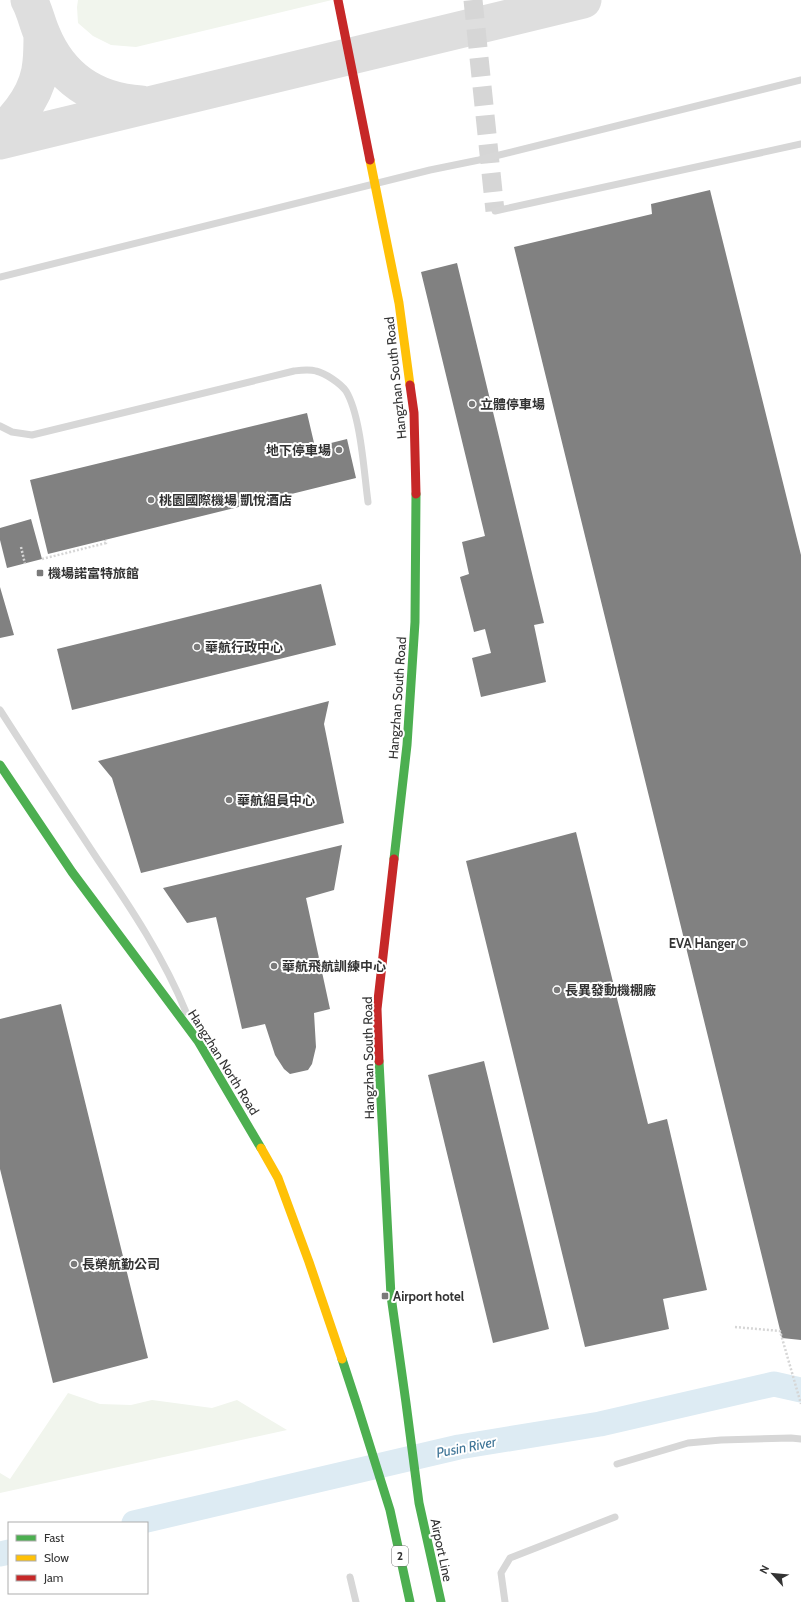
<svg xmlns="http://www.w3.org/2000/svg" width="801" height="1602" font-family="Cabin,'Noto Sans TC',sans-serif">
	<style>
		.green { fill: #f1f5ed }
		.lines { fill: none; stroke-linecap: round; stroke-linejoin: round }
		.river { stroke: #ddebf3; stroke-width: 25 }
		.taxiway { stroke: #dedede; stroke-width: 37 }
		.building { fill: #818181 }
		.secondary-tunnel { stroke: #d6d6d6; stroke-width: 19; stroke-dasharray: 19 10; stroke-linecap: butt }
		.path { stroke: #d6d6d6; stroke-width: 2.5; stroke-dasharray: 2 2; stroke-linecap: butt }
		.lane { stroke: #d7d7d7; stroke-width: 7 }
		.fast { stroke: #4caf50; stroke-width: 9 }
		.slow { stroke: #ffc107; stroke-width: 9 }
		.jam { stroke: #c62828; stroke-width: 9 }
		.poi-dot { fill: #7a7a7a; stroke: #fff; stroke-width: 1.5 }
		.labels { text-anchor: middle; stroke-width: 4; stroke-linejoin: round; paint-order: stroke }
		.shield { fill: #fff; stroke: #707070; stroke-width: 1 }
		.shield-label { font-size: 12px; font-weight: bold; fill: #333 }
		.street-label { font-size: 13px; fill: #333; stroke: #fff }
		.poi-label { font-size: 13px; font-weight: bold; fill: #333; stroke: #fff; text-anchor: start }
		.water-label { font-size: 14px; font-style: italic; fill: #3f7597; stroke: #fff }
	</style>
	<rect width="100%" height="100%" fill="#fff"/>
	<!-- green -->
	<path class="green" d="M78 0H332L136 47 111 45 93 36 78 23 77 7Z
		M68 1393 100 1404 131 1405 152 1400 212 1408 237 1400 287 1430 0 1493V1473L10 1479Z"/>
	<g class="lines">
		<!-- river -->
		<path class="river" d="M134 1523 459 1447 600 1424 774 1384 801 1390
			M0 1554 9 1552"/>
		<!-- taxiway -->
		<path class="taxiway" d="M29 0C35 11 37 23 42 34 60 78 94 101 141 104
			M0 133C21 115 39 90 41 62 42 53 42 43 42 34
			M0 141 583 0"/>
	</g>
	<!-- building -->
	<path class="building" d="M710 190 801 555V1340L782 1338 514 247 652 214 651 204Z
		M457 263 544 623 534 625 546 682 481 697 472 658 491 653 485 629 474 632 460 577 469 574 462 542 485 536 421 272Z
		M307 413 315 447 347 439 356 478 48 554 30 480Z
		M31 519 42 559 7 568 0 540V528Z
		M321 584 336 645 72 710 57 649Z
		M0 587 14 635 0 638Z
		M329 701 324 724 344 823 141 873 112 778 98 761Z
		M576 832 648 1124 667 1119 707 1290 663 1299 669 1329 585 1347 466 861Z
		M342 845 334 890 306 898 330 1009 314 1013 316 1047 312 1064 308 1070 290 1074 284 1069 275 1055 265 1024 242 1029 216 917 187 923 163 888Z
		M61 1004 148 1358 53 1383 0 1169V1019Z
		M484 1061 549 1329 493 1343 428 1075Z"/>
	<g class="lines">
		<!-- secondary-tunnel -->
		<path class="secondary-tunnel" d="M473 0 495 211"/>
		<!-- path -->
		<path class="path" d="M21 547 25 564
			M42 559 106 543 105 540
			M735 1327 780 1331 801 1404"/>
		<!-- lane -->
		<path class="lane" d="M495 211 801 144
			M0 277 430 170 479 160 801 80
			M0 426 12 432 32 435 294 371C302 370 309 369 316 371 325 373 340 383 346 391 361 416 364 473 368 502
			M0 710C32 760 65 810 98 860 131 908 164 958 186 1012
			M617 1464 688 1443 721 1440 791 1438 801 1439
			M350 1577 356 1602
			M505 1602 501 1573 510 1558 615 1517"/>
		<!-- fast -->
		<path class="fast" d="M0 765 72 872 198 1041 261 1148
			M394 859 407 745 415 622 416 494
			M379 1061 391 1296 406 1403
			M342 1359 358 1408
			M406 1403 419 1503 441 1602
			M358 1408 390 1510 410 1602"/>
		<!-- slow -->
		<path class="slow" d="M370 160 399 303 410 385
			M261 1148 278 1178 309 1262 342 1359"/>
		<!-- jam -->
		<path class="jam" d="M338 0 370 160
			M410 385 414 413 416 494
			M379 1061 377 1009 394 859"/>
	</g>
	<!-- markers -->
	<g class="poi-dot">
		<circle cx="472" cy="404" r="4"/>
		<circle cx="339" cy="450" r="4"/>
		<circle cx="151" cy="500" r="4"/>
		<rect x="36" y="569" width="8" height="8" rx="2"/>
		<circle cx="197" cy="647" r="4"/>
		<circle cx="229" cy="800" r="4"/>
		<circle cx="743" cy="943" r="4"/>
		<circle cx="274" cy="966" r="4"/>
		<circle cx="557" cy="990" r="4"/>
		<circle cx="74" cy="1264" r="4"/>
		<rect x="381" y="1292" width="8" height="8" rx="2"/>
	</g>
	<g class="labels">
		<!-- shield labels -->
		<rect class="shield" x="392" y="1546" width="16" height="20" rx="3"/>
		<g class="shield-label">
			<text x="400" y="1560">2</text>
		</g>
		<!-- street labels -->
		<g class="street-label">
			<text transform="translate(395 378) rotate(-96)" y="5">Hangzhan South Road</text>
			<text transform="translate(397 698) rotate(-86)" y="5">Hangzhan South Road</text>
			<text transform="translate(368 1058) rotate(-91)" y="5">Hangzhan South Road</text>
			<text transform="translate(224 1062) rotate(58)" y="5">Hangzhan North Road</text>
			<text transform="translate(442 1550) rotate(78)" y="5">Airport Line</text>
		</g>
		<!-- poi labels -->
		<g class="poi-label">
			<text x="480" y="409">立體停車場</text>
			<text x="331" y="455" text-anchor="end">地下停車場</text>
			<text x="159" y="505">桃園國際機場 凱悅酒店</text>
			<text x="48" y="578">機場諾富特旅館</text>
			<text x="205" y="652">華航行政中心</text>
			<text x="237" y="805">華航組員中心</text>
			<text x="735" y="948" text-anchor="end">EVA Hanger</text>
			<text x="282" y="971">華航飛航訓練中心</text>
			<text x="565" y="995">長異發動機棚廠</text>
			<text x="82" y="1269">長榮航勤公司</text>
			<text x="393" y="1301">Airport hotel</text>
		</g>
		<!-- water labels -->
		<g class="water-label">
			<text transform="translate(466 1447) rotate(-11)" y="5">Pusin River</text>
		</g>
	</g>
	<!-- legend -->
	<rect x="8" y="1522" width="140" height="72" fill="#ffffff" stroke="#adadad"/>
	<rect x="16" y="1535" width="20" height="6" fill="#4caf50" stroke="#adadad"/>
	<text x="44" y="1542" font-size="12" fill="#333333">Fast</text>
	<rect x="16" y="1555" width="20" height="6" fill="#ffc107" stroke="#adadad"/>
	<text x="44" y="1562" font-size="12" fill="#333333">Slow</text>
	<rect x="16" y="1575" width="20" height="6" fill="#c62828" stroke="#adadad"/>
	<text x="44" y="1582" font-size="12" fill="#333333">Jam</text>
	<!-- north arrow -->
	<g transform="translate(773 1574) rotate(297)" stroke="#ffffff" stroke-width="3" paint-order="stroke">
	<path d="M0-3L7 15L0 10L-7 15Z" fill="#333333"/>
	<text y="-6" font-size="11" font-weight="bold" text-anchor="middle" fill="#333333">N</text>
	</g>
</svg>
